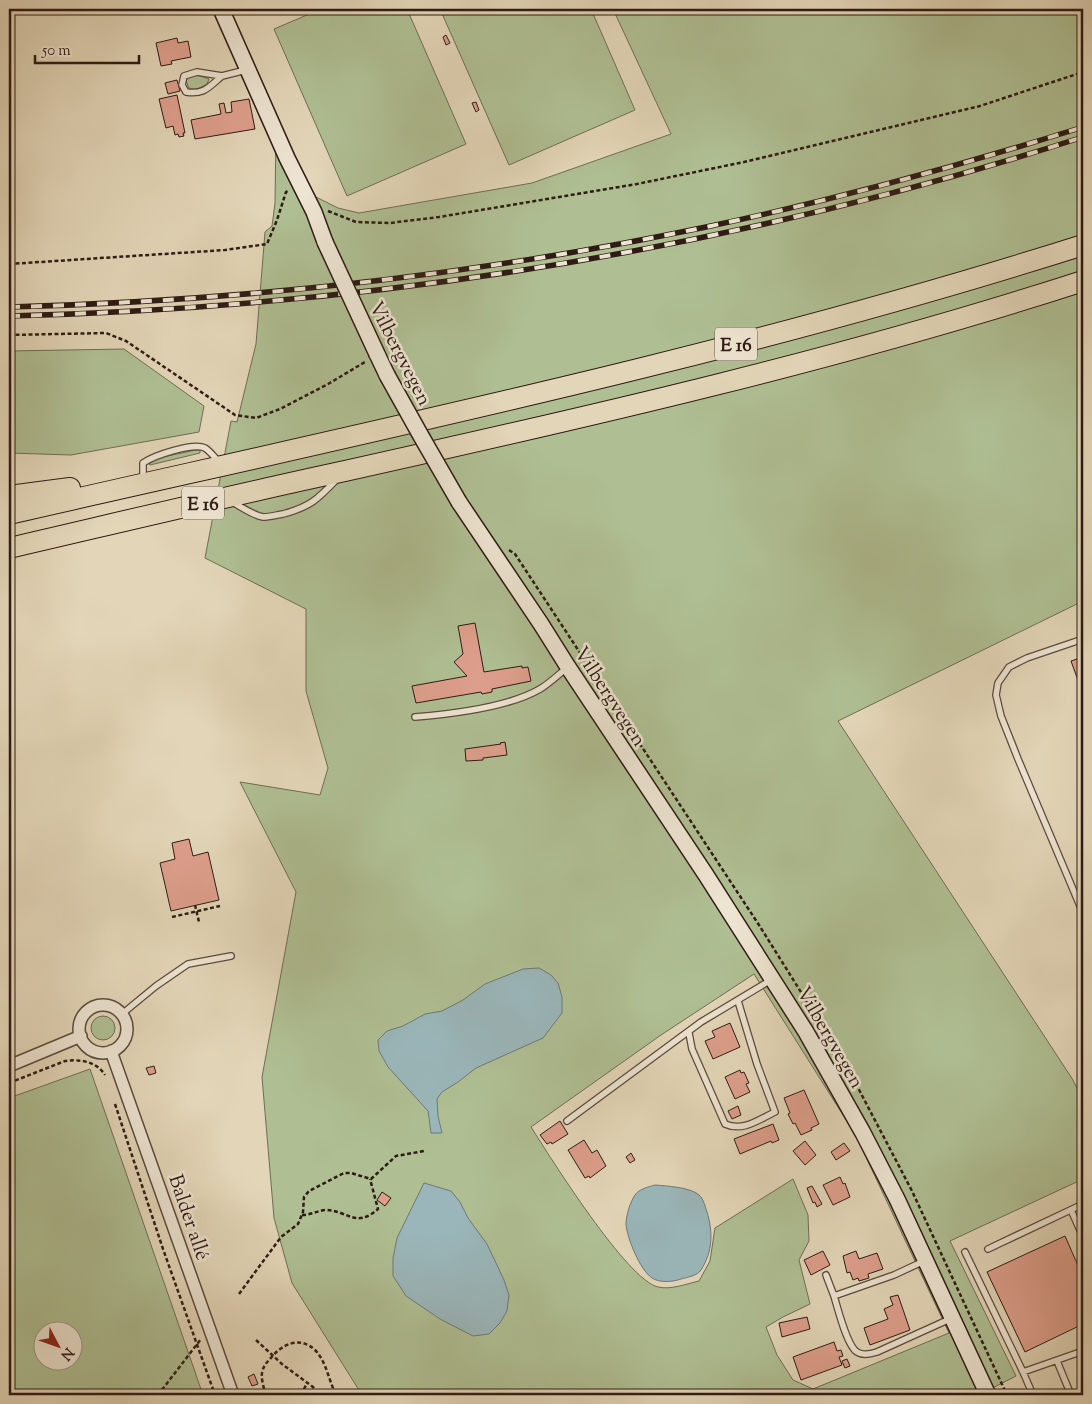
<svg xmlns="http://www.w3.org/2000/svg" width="1092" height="1404" font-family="'Sorts Mill Goudy',serif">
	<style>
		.green { fill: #afbf93; stroke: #6e6d54; fill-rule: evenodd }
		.water { fill: #9ab6ba; stroke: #6f7878 }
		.building { fill: #de9f8c; stroke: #2e1b14 }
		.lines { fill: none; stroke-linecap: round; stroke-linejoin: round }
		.lane-casing { stroke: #5b4a3d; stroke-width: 8 }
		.street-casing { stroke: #5b4a3d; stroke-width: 14 }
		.secondary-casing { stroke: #2e1b14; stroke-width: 18 }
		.highway-casing { stroke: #2e1b14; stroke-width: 22 }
		.path { stroke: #2e1b14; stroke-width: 2.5; stroke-dasharray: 4 2.5; stroke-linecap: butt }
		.lane { stroke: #ede4d1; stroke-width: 5.5 }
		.street { stroke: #ede4d1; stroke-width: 11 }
		.secondary { stroke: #ede4d1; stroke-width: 15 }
		.highway { stroke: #e3d6b8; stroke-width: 20 }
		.rail-casing { stroke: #2e1b14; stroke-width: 5.5 }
		.rail { stroke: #ede4d1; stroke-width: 4; stroke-dasharray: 11; stroke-linecap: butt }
		.secondary-bridge-casing { stroke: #2e1b14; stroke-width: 18; stroke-linecap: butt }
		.secondary-bridge { stroke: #ede4d1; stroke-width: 15 }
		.labels { text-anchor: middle; stroke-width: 5; stroke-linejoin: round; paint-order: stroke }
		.shield { fill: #ede4d1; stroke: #67574d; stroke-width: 1 }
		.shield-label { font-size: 19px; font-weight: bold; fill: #2e1b14 }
		.street-label { font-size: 20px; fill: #2e1b14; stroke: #ede4d1 }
	</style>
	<rect width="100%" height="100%" fill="#e3d6b8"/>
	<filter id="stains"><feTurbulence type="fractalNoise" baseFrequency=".004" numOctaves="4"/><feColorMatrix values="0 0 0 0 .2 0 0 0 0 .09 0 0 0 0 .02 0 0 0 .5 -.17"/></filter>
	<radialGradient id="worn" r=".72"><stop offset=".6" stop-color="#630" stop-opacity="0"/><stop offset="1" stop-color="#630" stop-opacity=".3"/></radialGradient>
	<!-- green -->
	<path class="green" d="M321 9H407L466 144 347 196 274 29Z
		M440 9H591L635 110 509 165Z
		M613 9H1083V601L838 721 1073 1080 1083 1101V1179L950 1241 1016 1376 979 1395H362L292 1283 274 1218 262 1077 296 892 240 782 320 795 328 768 306 691V609L205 558 231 421 237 422 256 344 265 232 272 226 275 203 276 131 314 196 338 208 359 213 532 183 671 134ZM754 974 855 1134 949 1333 813 1389 793 1380 777 1355 766 1327 783 1317 810 1304 799 1260 809 1241 808 1215 793 1179 715 1228 710 1261 699 1281C686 1284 671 1290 658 1287 627 1280 550 1157 531 1127L661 1035Z
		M195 74 209 79 207 84 196 90 189 88 186 81 189 76Z
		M124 349 204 406 199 432 71 455 9 453V351Z
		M196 450H200V453L150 465 149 464 158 458Z
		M91 1028a12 12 0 1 1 24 0a12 12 0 1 1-24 0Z
		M90 1069 203 1395H9V1098ZM42 1332H72V1362H42Z"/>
	<!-- water -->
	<path class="water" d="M539 968 551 975 558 983 562 997V1013L543 1038 476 1068 458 1082 442 1092 437 1099 438 1116 442 1133H431L428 1111 388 1067 379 1051 378 1040 387 1031 403 1026 425 1014 442 1011 463 1000 485 984 523 969Z
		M424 1183 451 1191 460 1202 468 1218 487 1244 504 1280 509 1295 507 1311 500 1323 489 1334 473 1336 440 1319 406 1296 393 1276V1258L397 1238Z
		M655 1185C666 1186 690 1187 699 1195 703 1198 705 1206 707 1212 713 1232 713 1251 701 1270 697 1276 688 1277 681 1279 673 1282 659 1283 652 1278 640 1270 627 1238 626 1224 626 1216 630 1202 635 1195 639 1189 648 1187 655 1185Z"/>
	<!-- building -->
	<path class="building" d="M446 35 450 43 446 45 443 37Z
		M177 38 178 43 188 41 191 57 171 61 172 64 161 66 156 43Z
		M177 80 180 91 168 94 165 83Z
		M177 95 185 133H183L184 136 179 137 178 134 175 135 173 126 166 128 159 99Z
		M249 99 255 129 195 139 191 120 221 114 219 104 224 103 226 113 232 112 231 102Z
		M476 102 479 110 476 112 472 103Z
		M475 623 484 672 522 666V668L528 667 531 681 492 689V692L482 694 481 692 416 703 412 686 467 676 454 662 463 654 458 626Z
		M1083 657V694L1071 661Z
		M505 742 507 755 483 758V760L466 761 465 749 501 744 500 743Z
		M189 839 193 856 208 852 219 900 171 911 160 863 175 859 172 843Z
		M730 1023 740 1047 713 1059 705 1041 715 1037 712 1031Z
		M154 1066 156 1073 149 1075 146 1068Z
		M740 1070 741 1073 744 1072 749 1083 746 1084 750 1092 735 1099 725 1077Z
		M804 1090 819 1124 811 1128 812 1130 801 1135 795 1123 793 1124 788 1114 790 1113 784 1098Z
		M738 1106 741 1115 732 1119 728 1111Z
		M560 1121 568 1134 552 1144 551 1142 547 1144 540 1135Z
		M773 1124 779 1140 772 1143 771 1141 740 1154 734 1139Z
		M584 1140 592 1153 597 1150 606 1166 590 1178 589 1176 585 1178 568 1150Z
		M805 1141 816 1155 805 1165 793 1151Z
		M844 1143 850 1151 836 1160 831 1152Z
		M631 1153 635 1160 630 1163 626 1157Z
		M840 1177 843 1184 845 1183 850 1197 833 1205 823 1185Z
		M812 1186 822 1204 817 1207 815 1202 813 1203 807 1188Z
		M382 1192 391 1198 385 1206 377 1200Z
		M1065 1236 1083 1277V1324L1025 1352 987 1272Z
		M823 1251 830 1265 811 1275 804 1260Z
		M856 1251 859 1259 877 1253 883 1269 868 1274 869 1278 859 1281 858 1278 853 1280 850 1272 847 1273 843 1256Z
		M898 1295 910 1330 870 1345 864 1328 888 1319 884 1309 893 1305 890 1297Z
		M807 1317 810 1329 782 1337 779 1323Z
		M834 1342 837 1351 841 1350 843 1356 839 1357 842 1365 801 1380 793 1357Z
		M847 1359 850 1366 845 1368 842 1361Z
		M254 1374 258 1384 252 1386 248 1377Z"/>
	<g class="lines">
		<!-- lane casing -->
		<g class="lane-casing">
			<path id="lane" d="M222 76C209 87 204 95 186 92L182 85 184 76 197 72 222 76 246 70
				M143 480V463C153 456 193 442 205 448 210 451 215 458 219 462
				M232 502C242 507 252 515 263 517 270 517 276 515 283 514 310 507 318 499 337 479
				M1083 639 1027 658 1009 667 998 683 996 695 1001 716 1018 759 1083 913
				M415 717C452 714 509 707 540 689 550 683 559 674 568 667
				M122 1014 156 986 188 964 231 956
				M689 1033 692 1049 725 1124C743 1132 758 1120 775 1112L757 1064 738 1001
				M567 1121 701 1022 771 980
				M1071 1210 1083 1237
				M988 1249 1083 1204
				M965 1252 1023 1372 1033 1395
				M826 1275 834 1296 894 1275 924 1261
				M834 1296C838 1309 847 1346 857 1352 863 1356 871 1354 877 1352L952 1318
				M1057 1361 1071 1395
				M1023 1372 1083 1351"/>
		</g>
		<!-- street casing -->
		<g class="street-casing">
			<path id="street" d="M79 1029a24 24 0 1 1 48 0a24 24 0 1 1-48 0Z
				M111 1051 233 1395
				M9 1066 81 1036"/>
		</g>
		<!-- secondary casing -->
		<g class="secondary-casing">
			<path id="secondary" d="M221 9 287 158 314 212 325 242
				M377 354 387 375
				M459 502 541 624 568 667 706 875 806 1032 863 1133 897 1199 988 1395"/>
		</g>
		<!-- highway casing -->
		<g class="highway-casing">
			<path id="highway" d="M9 496 70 488
				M9 514C368 432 731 357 1083 245
				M9 548C121 522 233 495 345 471 593 416 842 359 1083 281"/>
		</g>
		<!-- path -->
		<path class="path" d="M328 211 356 222 390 223 439 217 637 184 744 162 980 106 1083 72
			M9 264 225 250 267 244 277 220 286 192 288 191
			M9 335 106 333 126 341 235 415 256 418 280 409 328 384 365 362
			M509 550 515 554 759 925 824 1029 855 1082 912 1191 1007 1395
			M195 905 199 922
			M172 917 220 906
			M9 1083 65 1061C80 1059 96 1061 105 1075
			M115 1104 163 1249 215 1395
			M302 1215C310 1215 317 1211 325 1210 348 1210 355 1229 378 1209L370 1179
			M239 1294 281 1237 298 1224 303 1212 304 1197 309 1191 344 1173H351L371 1179 396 1156 424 1151
			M256 1340 282 1364 313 1387 318 1395
			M158 1395 201 1339
			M266 1395C264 1389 261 1379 262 1373 263 1367 266 1363 270 1359 281 1345 299 1335 315 1350 325 1360 328 1376 333 1388L332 1392 328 1395
			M301 1395 307 1383"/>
		<!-- lane -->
		<use href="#lane" class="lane"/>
		<!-- street -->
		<use href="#street" class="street"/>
		<!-- secondary -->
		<use href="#secondary" class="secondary"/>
		<!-- highway -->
		<use href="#highway" class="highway"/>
		<!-- rail casing -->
		<g class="rail-casing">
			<path id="rail" d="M9 307C243 301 476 275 706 227 834 200 959 166 1083 127
				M9 316C374 307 736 249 1083 137"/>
		</g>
		<!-- rail -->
		<use href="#rail" class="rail"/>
		<!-- secondary-bridge casing -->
		<g class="secondary-bridge-casing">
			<path id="secondary-bridge" d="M325 242 377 354
				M387 375 421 436 459 502"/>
		</g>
		<!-- secondary-bridge -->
		<use href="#secondary-bridge" class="secondary-bridge"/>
	</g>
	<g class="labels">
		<!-- shield labels -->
		<g class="shield">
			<rect x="715" y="327.5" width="42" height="33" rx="4"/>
			<rect x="182" y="486.5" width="42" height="33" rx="4"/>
		</g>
		<g class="shield-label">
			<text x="736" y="351">E 16</text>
			<text x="203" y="510">E 16</text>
		</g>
		<!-- street labels -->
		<g class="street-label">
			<text transform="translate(401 353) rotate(63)" y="7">Vilbergvegen</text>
			<text transform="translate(611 696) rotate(57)" y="7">Vilbergvegen</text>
			<text transform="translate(831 1037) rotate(60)" y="7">Vilbergvegen</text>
			<text transform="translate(190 1217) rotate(71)" y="7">Balder allé</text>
		</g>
	</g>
	<!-- margin -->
	<rect width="1092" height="1404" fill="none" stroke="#e3d6b8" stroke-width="30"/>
	<rect x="10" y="10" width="1072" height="1384" fill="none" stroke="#2e1b14" stroke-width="2.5"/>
	<rect x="15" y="15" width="1062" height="1374" fill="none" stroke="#2e1b14"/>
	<!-- north arrow -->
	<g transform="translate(58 1346) rotate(131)"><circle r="24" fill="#ede4d1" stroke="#a19485"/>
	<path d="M0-4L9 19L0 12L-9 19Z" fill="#8f2418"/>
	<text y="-8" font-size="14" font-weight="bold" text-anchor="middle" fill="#2e1b14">N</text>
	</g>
	<!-- scale -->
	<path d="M35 55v8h104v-8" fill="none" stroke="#2e1b14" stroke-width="2.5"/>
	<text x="42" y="55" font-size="15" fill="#2e1b14" stroke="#ede4d1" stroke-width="4" paint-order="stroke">50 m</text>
	<rect width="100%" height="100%" filter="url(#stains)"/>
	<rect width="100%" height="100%" fill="url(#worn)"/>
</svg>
